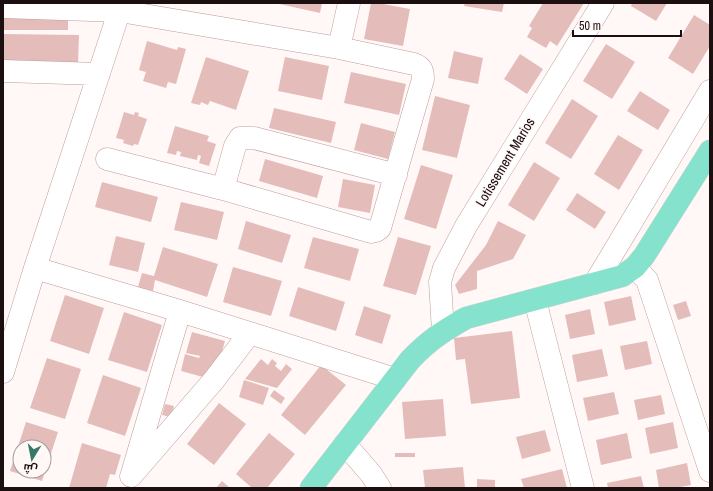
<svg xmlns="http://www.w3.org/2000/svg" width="713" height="491" font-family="'Archivo Narrow',Cairo,sans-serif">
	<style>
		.building { fill: #e4bdbb; fill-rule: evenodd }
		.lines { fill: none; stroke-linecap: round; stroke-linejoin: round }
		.minor-casing { stroke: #be9d9b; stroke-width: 23 }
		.major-casing { stroke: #d6d4d4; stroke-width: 23 }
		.minor { stroke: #fff; stroke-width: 22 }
		.major { stroke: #85e2cd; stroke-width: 22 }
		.labels { text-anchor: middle; stroke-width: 3; stroke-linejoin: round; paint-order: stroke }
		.street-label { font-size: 14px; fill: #1b100f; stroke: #fff8f7 }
	</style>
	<rect width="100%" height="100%" fill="#fff8f7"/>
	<!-- building -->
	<path class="building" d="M275 3H322L320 13Z
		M371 3H378L410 9 403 46 364 39Z
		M465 3H504L502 12 464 6Z
		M543 3H584L557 46 550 41 546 48 527 37 532 28 529 26Z
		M632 3H667L656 21 631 6Z
		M3 13H68V30H3Z
		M694 15 710 25V46L693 74 668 58Z
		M4 34 79 35 78 64 3 63Z
		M147 41 177 50 178 47 186 49 176 84 168 82 166 88 143 81 146 72 139 70Z
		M606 44 635 62 612 99 583 81Z
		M454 51 483 58 478 84 448 78Z
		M520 54 543 69 527 94 504 79Z
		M206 57 249 71 236 110 210 101 208 105 201 102 200 105 191 103Z
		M285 57 329 66 322 100 278 91Z
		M351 72 406 84 399 115 344 103Z
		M640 91 670 110 658 130 627 111Z
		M435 96 470 105 457 158 422 150Z
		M572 99 598 116 571 159 545 143Z
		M274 108 336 122 331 143 269 128Z
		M124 112 134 115 135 112 139 113 138 116 147 119 138 145 134 144 133 146 123 143 124 140 116 138Z
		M361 123 395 132 388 159 354 150Z
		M175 126 209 136 207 141 216 144 209 166 199 163 201 156 198 155 197 160 180 156 181 152 177 151 176 155 167 153Z
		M618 135 643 150 619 190 594 174Z
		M265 159 323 176 317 198 259 181Z
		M534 162 560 178 534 221 508 205Z
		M421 165 453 175 436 229 404 219Z
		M343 179 375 185 370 213 338 207Z
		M102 182 158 197 151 222 95 207Z
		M577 193 606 212 595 229 566 210Z
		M181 202 224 212 217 240 174 230Z
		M246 221 291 235 282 263 238 249Z
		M498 221 526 235 513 259 477 271V289L459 294 455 285 486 245Z
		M116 236 145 243 138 272 109 265Z
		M313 237 359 249 350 281 304 268Z
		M398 237 431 246 416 295 383 286Z
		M163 247 218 264 207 297 155 280 153 291 138 287 142 273 154 276Z
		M233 267 282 281 271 316 223 302Z
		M298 287 345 302 336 331 289 316Z
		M65 295 104 308 89 354 50 341Z
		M631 296 636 320 609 326 604 302Z
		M686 301 691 316 678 320 673 305Z
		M364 306 391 315 382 344 355 335Z
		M590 309 595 334 570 339 565 315Z
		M124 312 162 325 147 372 108 360Z
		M512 331 520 398 471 404 465 359 456 360 454 338Z
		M192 332 225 341 214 380 181 371 185 354 199 358 200 356 186 353Z
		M647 341 652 364 625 370 620 346Z
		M602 349 608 376 577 382 572 355Z
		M47 358 81 369 65 419 30 408Z
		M261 359 268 365 272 359 277 363 275 366 281 371 286 364 292 369 277 388 245 379Z
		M321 365 346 385 305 435 281 415Z
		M103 375 141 388 125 436 87 423Z
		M244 380 269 388 263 405 239 397Z
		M274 390 285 398 281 404 270 396Z
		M614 392 619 414 588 421 583 398Z
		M661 395 665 414 638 420 634 400Z
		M443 399 446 436 405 439 402 402Z
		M219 403 246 424 214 465 187 444Z
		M165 404 174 406 171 417 162 415Z
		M26 422 58 432 42 481 10 471ZM20 447H44V471H20Z
		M673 422 678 448 650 454 645 428Z
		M545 430 551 451 522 459 516 437Z
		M269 433 295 454 267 488H252L236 474Z
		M627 433 632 458 601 465 596 440Z
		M82 443 121 455 115 475 110 474 106 488H69Z
		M395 453H415V457H395Z
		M687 463 691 485 675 488H659L656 470Z
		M463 467 465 488H425L423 470Z
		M562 469 567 488H524L521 479Z
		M641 476 644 488H608L607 483Z
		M477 479 495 480V488L477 487Z
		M222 481 230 488H216Z"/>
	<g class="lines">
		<!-- minor casing -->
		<g class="minor-casing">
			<path id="minor" d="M3 7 120 11 339 48 414 64C422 67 423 71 423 79L380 228 376 231 371 232 223 189 107 159
				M339 48 349 3
				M3 71 99 74
				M223 189 235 146 240 138H254L396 175
				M635 267 647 280 710 471
				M35 268 180 311 395 379
				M595 283 710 91
				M535 300 583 488
				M443 331 440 282 444 268 466 226 603 3
				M3 372 35 268 122 3
				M345 444 371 474 380 488
				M133 470 180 311
				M131 476 214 380 250 333"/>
		</g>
		<!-- major casing -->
		<g class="major-casing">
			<path id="major" d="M311 488 410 360C428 341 443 331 466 318L622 276 635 267 644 256 710 151"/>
		</g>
		<!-- minor -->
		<use href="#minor" class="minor"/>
		<!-- major -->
		<use href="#major" class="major"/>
	</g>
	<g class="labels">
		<!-- street labels -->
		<g class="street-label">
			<text transform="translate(505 162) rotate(-59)" y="5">Lotissement Marios</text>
		</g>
	</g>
	<!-- border -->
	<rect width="713" height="491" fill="none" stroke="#1b100f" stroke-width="8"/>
	<!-- north arrow -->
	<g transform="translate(32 459) rotate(190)"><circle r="19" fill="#fff8f7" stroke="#a49b9a"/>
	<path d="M0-3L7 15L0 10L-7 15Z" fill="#387866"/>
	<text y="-6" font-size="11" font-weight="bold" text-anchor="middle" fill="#1b100f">ش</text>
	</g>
	<!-- scale -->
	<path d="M573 30v6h108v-6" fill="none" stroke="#1b100f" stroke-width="2"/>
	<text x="579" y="30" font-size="12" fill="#1b100f" stroke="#fff8f7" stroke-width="3" paint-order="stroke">50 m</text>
</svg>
